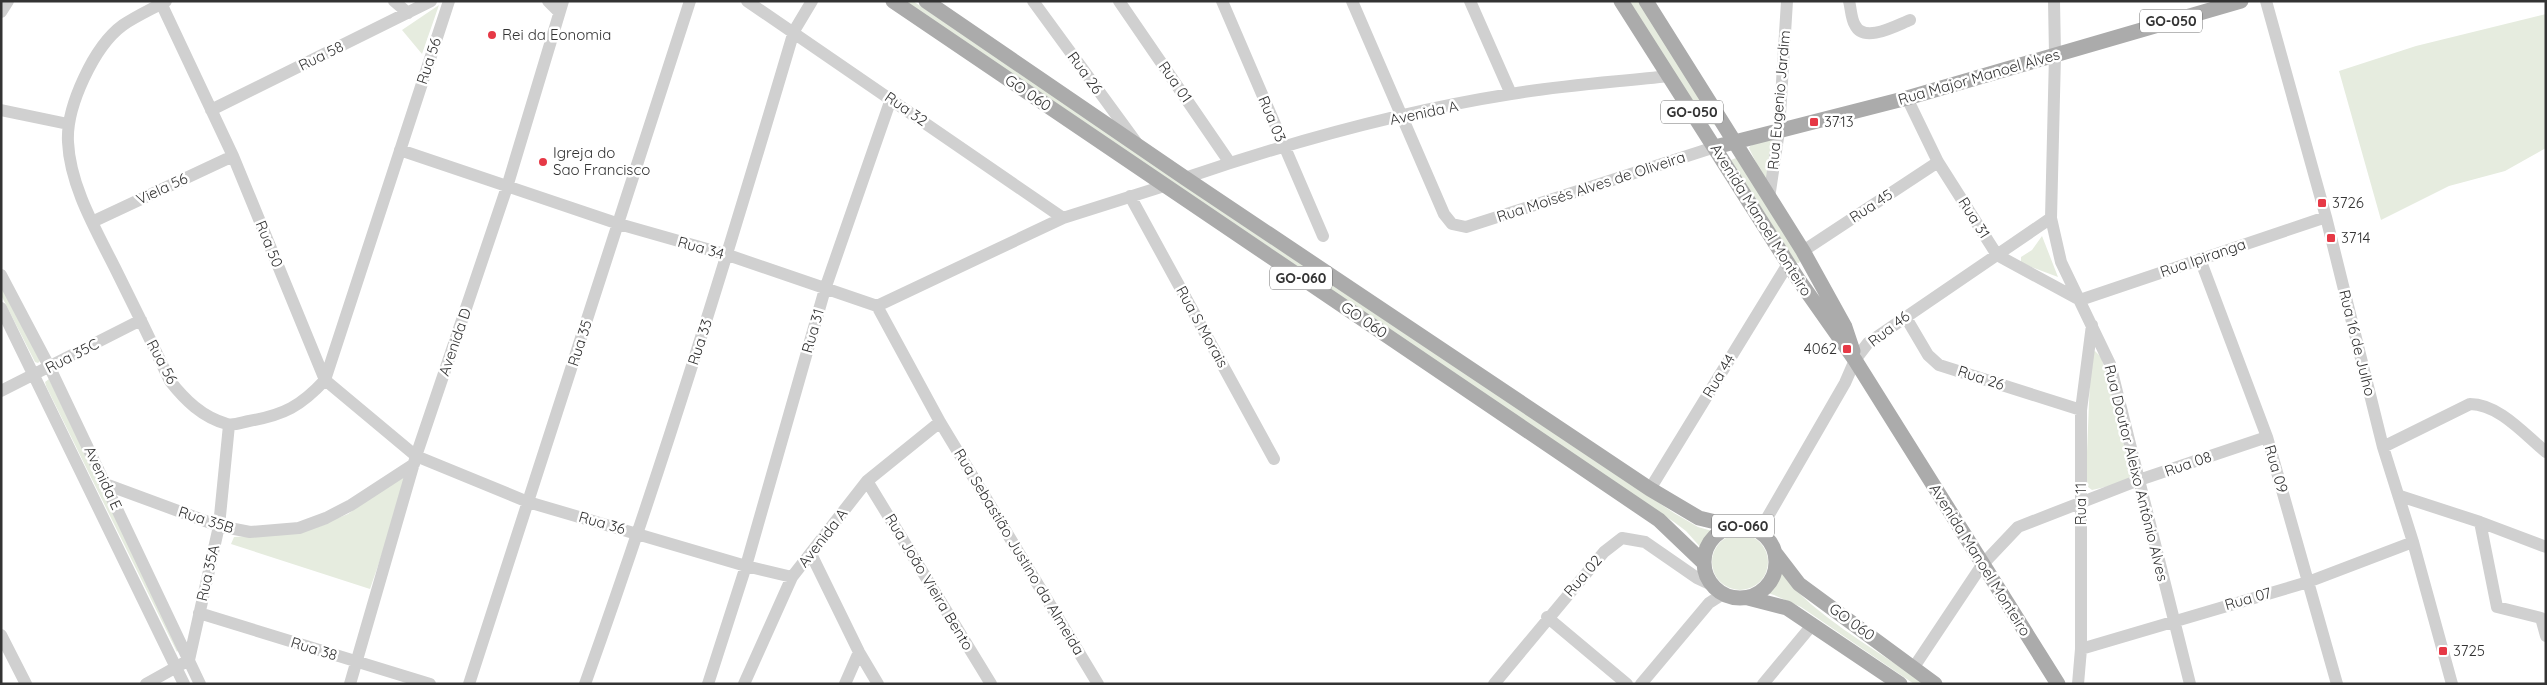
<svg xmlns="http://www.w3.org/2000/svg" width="2547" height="685" font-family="Quicksand,sans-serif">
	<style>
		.green { fill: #e6ecdf }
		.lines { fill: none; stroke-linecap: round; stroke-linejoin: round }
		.minor { stroke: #d0d0d0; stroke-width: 12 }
		.major { stroke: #ababab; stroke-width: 15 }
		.poi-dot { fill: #e63946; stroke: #fff; stroke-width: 2 }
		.labels { text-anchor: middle; stroke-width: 5; stroke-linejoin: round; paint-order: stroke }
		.shield { fill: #fff; stroke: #707070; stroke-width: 1 }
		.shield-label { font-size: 14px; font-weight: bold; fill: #333 }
		.poi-label { font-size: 15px; fill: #333; stroke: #fff; text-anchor: start }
		.street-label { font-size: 15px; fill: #333; stroke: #fff }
	</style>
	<rect width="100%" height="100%" fill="#fff"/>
	<!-- green -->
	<path class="green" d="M900 1H913L1674 513 1698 527 1712 531 1706 537 1702 549 1686 531 1674 522Z
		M1627 1H1642L1717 125 1706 124Z
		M439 5 422 54 402 30Z
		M2546 14V148L2505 171 2449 186 2381 220 2339 71 2416 46Z
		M1776 135 1769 189 1749 148 1750 146Z
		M1736 158 1802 257 1799 263 1793 262 1731 160Z
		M2042 236 2058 277 2021 263V257L2032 250Z
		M1 283 40 361 38 363 35 362 1 295Z
		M2095 351 2101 357 2138 477 2132 481 2092 490 2088 487 2086 477 2091 354Z
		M49 379 179 649 177 652 46 386 45 382Z
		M400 475 407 481 370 589 231 544 234 537 299 533 348 514Z
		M1712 562a28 28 0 1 1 56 0a28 28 0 1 1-56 0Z
		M1779 565C1794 605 1888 657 1926 684H1914L1801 607 1774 595 1764 592 1776 578Z"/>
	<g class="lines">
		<!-- minor -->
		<path class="minor" d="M160 1 233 156 325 380 416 456 528 502 746 566 792 577
			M166 1C152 9 136 16 123 25 94 46 66 107 68 142 70 186 96 230 115 268 134 306 152 343 170 381 185 400 202 417 227 424 233 426 243 422 249 421 284 415 301 406 325 380L449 1
			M394 1 408 13
			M548 1 559 12
			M747 1 1063 218
			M1033 1 1136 142
			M1119 1 1230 163
			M1222 1 1323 236
			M1352 1 1444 214 1452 224 1466 227 1715 147
			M1470 1 1511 94
			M1849 1C1851 8 1851 19 1855 25 1864 44 1897 25 1910 20
			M2054 1 2055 55 2051 218 2061 262 2110 364 2190 684
			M2266 1 2326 217 2383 447 2413 542 2452 684
			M1 12 8 1
			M1907 98 1938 162 1997 255 2080 300 2326 217
			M1 110 68 124
			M211 110 431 1
			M400 150 619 224 728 255 877 306 940 422 1098 684
			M1185 178C1288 143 1403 111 1511 94 1563 85 1616 82 1669 76
			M1130 196 1274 459
			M1769 198 1779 131 1787 1
			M92 222 233 156
			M1803 251 1938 162
			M2200 259 2267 437 2337 684
			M1 275 50 368 200 684
			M877 306 1063 218 1164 186
			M1 308 184 684
			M1905 316 1928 355 1939 365 2081 410
			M1 391 141 320
			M2383 447 2470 404C2499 404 2525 435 2546 452
			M867 481 991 684
			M105 484 219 526 250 532 299 528 326 518 351 505 414 464
			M1650 489 1788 264
			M2400 496 2480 522 2546 547
			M2480 522 2497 607 2541 618 2546 636
			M1753 528 1767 518 1845 383 1855 360 1868 343 2051 218
			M1765 536 1767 518
			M811 554 859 652 878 684
			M199 613 430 684
			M1547 617 1627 684
			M1 635 26 684
			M2081 649 2308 582 2413 542
			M1914 667 1982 565 2018 527 2139 480 2267 437
			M146 684 189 660 219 526 229 425
			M350 684 416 456 507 187 563 1
			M469 684 690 1
			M585 684C662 469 729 251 794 31L812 1
			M708 684 746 566 825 289 891 99
			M744 684 792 577 867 481 940 422
			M845 684 859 652
			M1494 684 1604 552 1622 538 1645 542 1697 578 1712 585
			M1641 684 1709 603 1723 594
			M1763 684 1813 624
			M2078 684 2081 649V410L2092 325"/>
		<!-- major -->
		<path class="major" d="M893 1 1659 520 1704 563
			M926 1 1185 178 1650 489 1699 518 1732 526
			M1621 1 1798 279 1855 360 2058 684
			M1646 1 1803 251 1845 327 1853 351
			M1715 147 1907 98 2241 1
			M1704 562a36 36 0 1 1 72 0a36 36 0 1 1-72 0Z
			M1776 554 1799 584 1935 684
			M1748 598 1787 608 1900 684"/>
	</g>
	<!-- markers -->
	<g class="poi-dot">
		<circle cx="492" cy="35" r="5"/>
		<rect x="1809" y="117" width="10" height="10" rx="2.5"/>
		<circle cx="543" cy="162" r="5"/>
		<rect x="2317" y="198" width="10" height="10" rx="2.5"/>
		<rect x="2326" y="233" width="10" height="10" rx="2.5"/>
		<rect x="1842" y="344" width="10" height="10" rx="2.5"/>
		<rect x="2438" y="646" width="10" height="10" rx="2.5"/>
	</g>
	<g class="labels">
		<!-- shield labels -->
		<g class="shield">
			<rect x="2140" y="9.5" width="62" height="23" rx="4"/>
			<rect x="1661" y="100.5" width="62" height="23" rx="4"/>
			<rect x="1270" y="266.5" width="62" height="23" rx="4"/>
			<rect x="1712" y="514.5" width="62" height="23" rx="4"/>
		</g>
		<g class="shield-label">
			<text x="2171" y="26">GO-050</text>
			<text x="1692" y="117">GO-050</text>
			<text x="1301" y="283">GO-060</text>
			<text x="1743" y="531">GO-060</text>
		</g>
		<!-- poi labels -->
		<g class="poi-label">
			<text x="502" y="40">Rei da Eonomia</text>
			<text x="1824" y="127">3713</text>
			<text x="553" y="158">Igreja do<tspan x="553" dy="17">Sao Francisco</tspan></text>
			<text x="2332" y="208">3726</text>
			<text x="2341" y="243">3714</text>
			<text x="1837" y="354" text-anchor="end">4062</text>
			<text x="2453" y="656">3725</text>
		</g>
		<!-- street labels -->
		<g class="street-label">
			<text transform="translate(321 56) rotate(-26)" y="5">Rua 58</text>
			<text transform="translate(429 61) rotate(-72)" y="5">Rua 56</text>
			<text transform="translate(1085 73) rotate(54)" y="5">Rua 26</text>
			<text transform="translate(1979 77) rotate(-16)" y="5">Rua Major Manoel Alves</text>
			<text transform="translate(1175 82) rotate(55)" y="5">Rua 01</text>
			<text transform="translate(1028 93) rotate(34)" y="5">GO 060</text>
			<text transform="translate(1779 100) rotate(-85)" y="5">Rua Eugenio Jardim</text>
			<text transform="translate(906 109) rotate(35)" y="5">Rua 32</text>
			<text transform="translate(1424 113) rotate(-12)" y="5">Avenida A</text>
			<text transform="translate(1272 119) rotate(67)" y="5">Rua 03</text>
			<text transform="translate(1591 187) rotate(-18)" y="5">Rua Moisés Alves de Oliveira</text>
			<text transform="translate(162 189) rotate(-25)" y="5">Viela 56</text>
			<text transform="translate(1871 206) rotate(-33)" y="5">Rua 45</text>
			<text transform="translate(1974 218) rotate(58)" y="5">Rua 31</text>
			<text transform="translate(1761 220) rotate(58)" y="5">Avenida Manoel Monteiro</text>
			<text transform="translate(269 244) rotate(68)" y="5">Rua 50</text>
			<text transform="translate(701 248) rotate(16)" y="5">Rua 34</text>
			<text transform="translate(2203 258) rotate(-19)" y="5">Rua Ipiranga</text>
			<text transform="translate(1364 320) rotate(34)" y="5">GO 060</text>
			<text transform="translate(1202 327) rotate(61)" y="5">Rua S Morais</text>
			<text transform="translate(1889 329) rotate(-38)" y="5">Rua 46</text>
			<text transform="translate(813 331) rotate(-74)" y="5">Rua 31</text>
			<text transform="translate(455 342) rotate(-71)" y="5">Avenida D</text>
			<text transform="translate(700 342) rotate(-72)" y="5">Rua 33</text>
			<text transform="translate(580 343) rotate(-72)" y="5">Rua 35</text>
			<text transform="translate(2357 343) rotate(76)" y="5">Rua 16 de Julho</text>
			<text transform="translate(72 356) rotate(-27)" y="5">Rua 35C</text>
			<text transform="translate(162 362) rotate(62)" y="5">Rua 56</text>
			<text transform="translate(1719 376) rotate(-59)" y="5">Rua 44</text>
			<text transform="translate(1981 378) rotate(18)" y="5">Rua 26</text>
			<text transform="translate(2188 464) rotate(-19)" y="5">Rua 08</text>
			<text transform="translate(2276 469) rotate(74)" y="5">Rua 09</text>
			<text transform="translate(2136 473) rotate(76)" y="5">Rua Doutor Aleixo Antônio Alves</text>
			<text transform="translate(103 478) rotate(65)" y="5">Avenida E</text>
			<text transform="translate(2081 504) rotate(-90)" y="5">Rua 11</text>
			<text transform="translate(206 520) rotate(18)" y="5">Rua 35B</text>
			<text transform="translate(602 523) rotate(16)" y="5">Rua 36</text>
			<text transform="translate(823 538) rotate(-52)" y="5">Avenida A</text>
			<text transform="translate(1019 552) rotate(59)" y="5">Rua Sebastião Justino da Almeida</text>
			<text transform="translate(1980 560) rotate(58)" y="5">Avenida Manoel Monteiro</text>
			<text transform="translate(208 573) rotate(-77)" y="5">Rua 35A</text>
			<text transform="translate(1583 576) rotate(-49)" y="5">Rua 02</text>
			<text transform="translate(929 582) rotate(59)" y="5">Rua João Vieira Bento</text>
			<text transform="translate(2248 599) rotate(-16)" y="5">Rua 07</text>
			<text transform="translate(1852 622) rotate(36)" y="5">GO 060</text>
			<text transform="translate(314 649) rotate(17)" y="5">Rua 38</text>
		</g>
	</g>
	<!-- border -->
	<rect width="2547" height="685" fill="none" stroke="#333333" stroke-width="5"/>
</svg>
